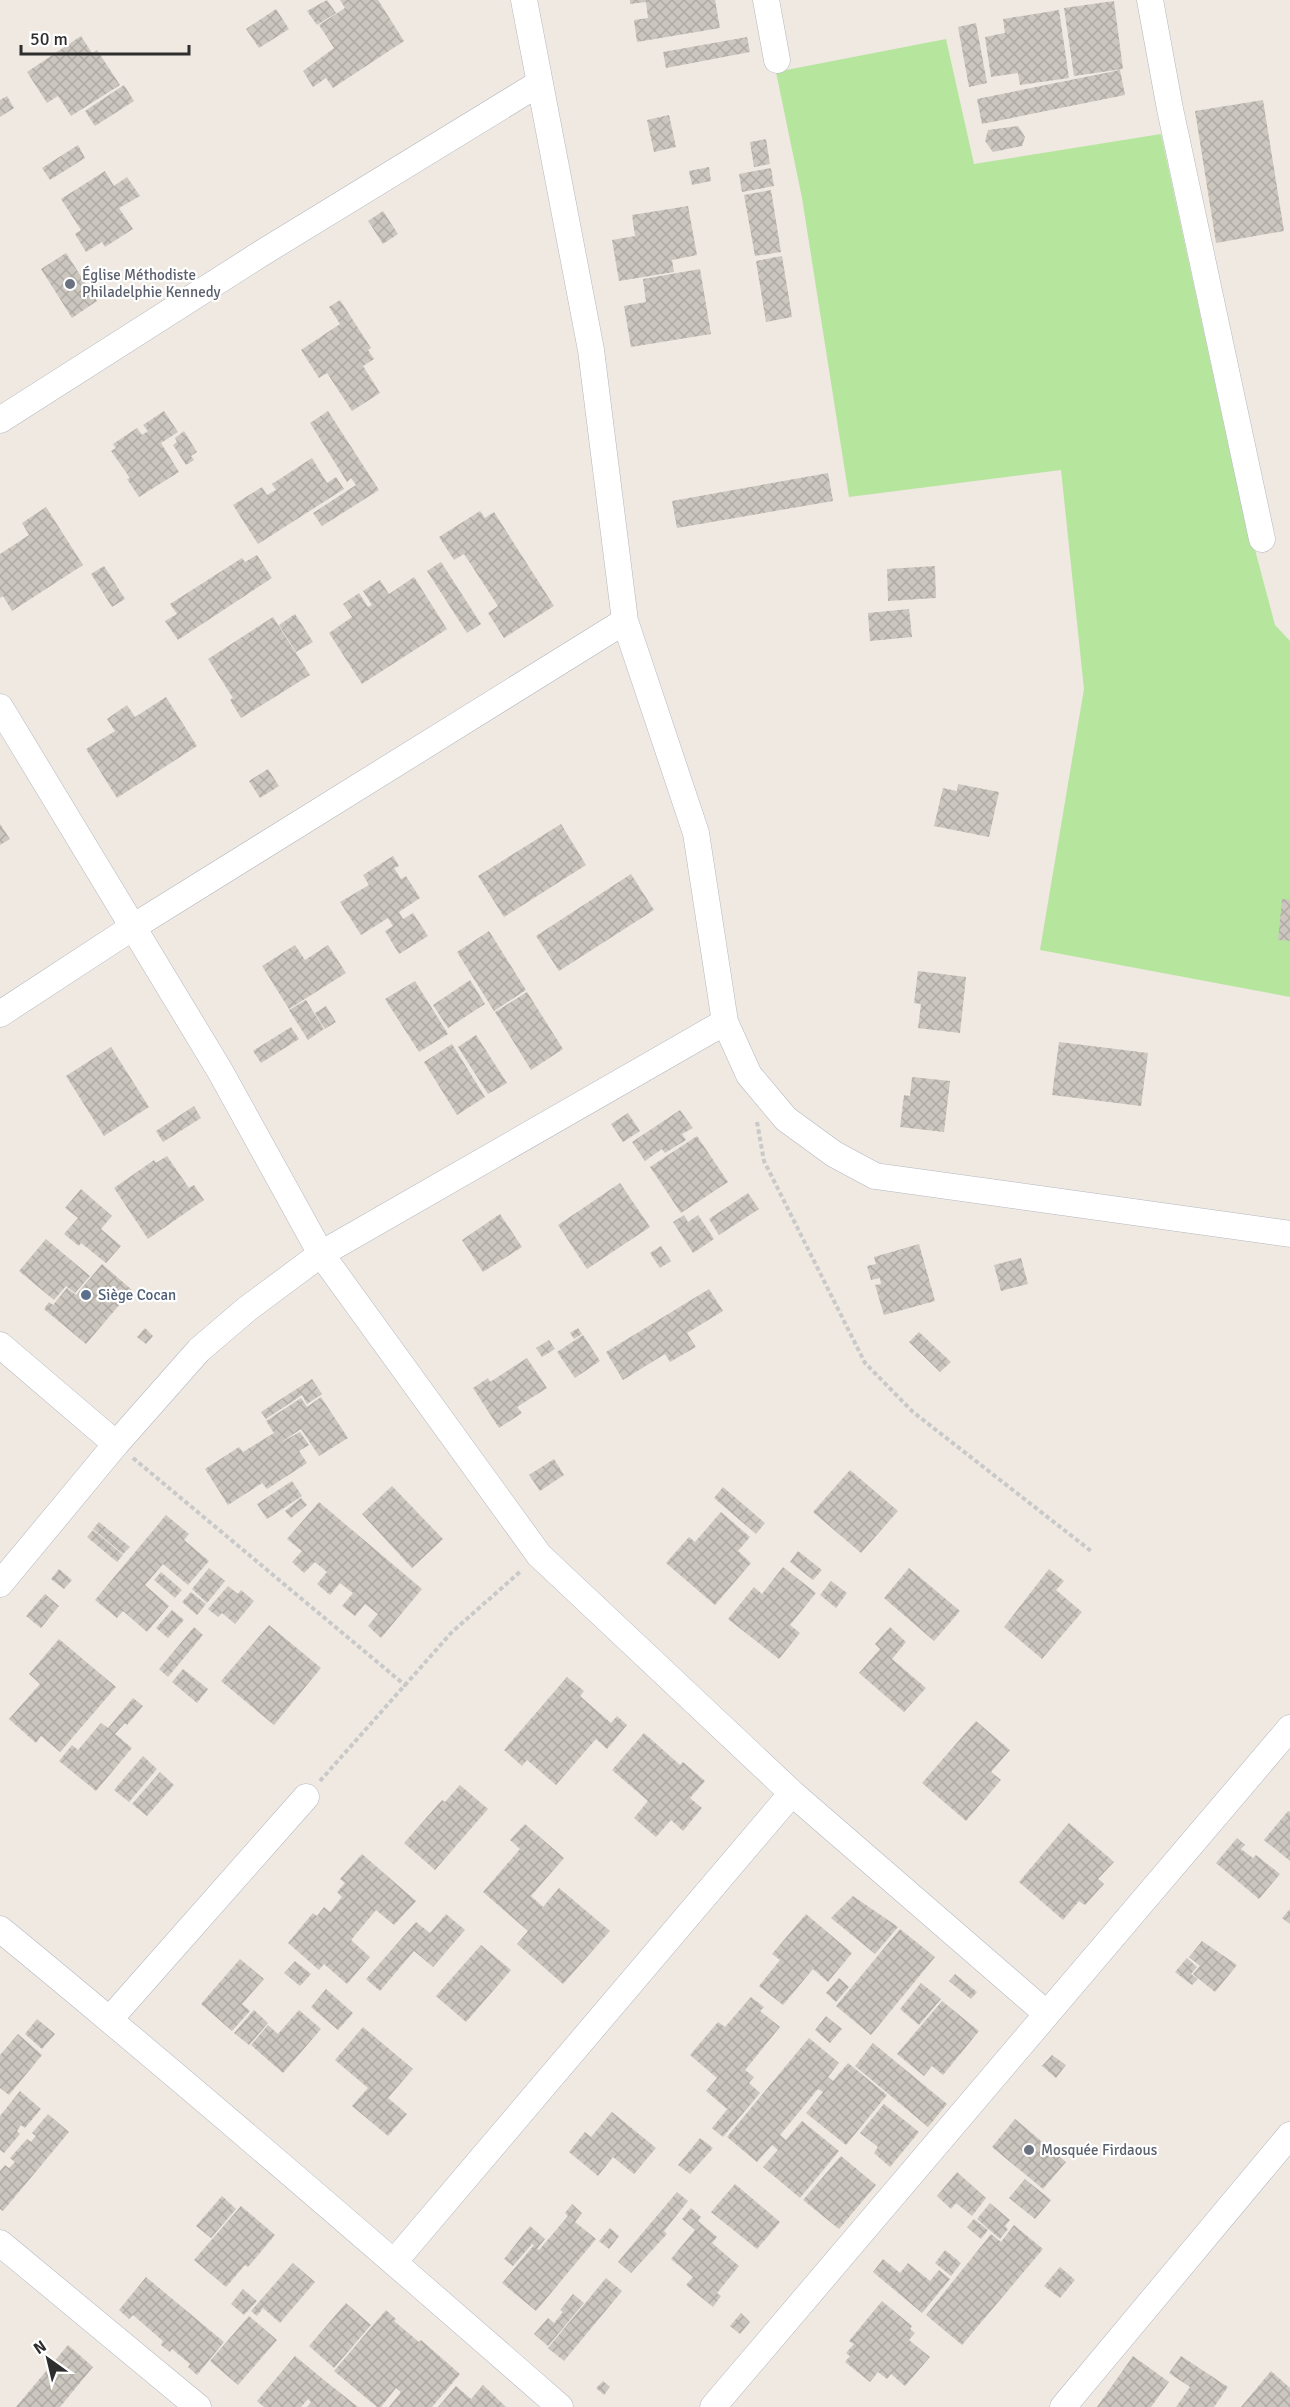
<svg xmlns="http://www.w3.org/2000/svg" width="1290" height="2407" font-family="Signika,sans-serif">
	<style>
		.grass { fill: #b6e59e }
		.building { fill: url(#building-cross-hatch) }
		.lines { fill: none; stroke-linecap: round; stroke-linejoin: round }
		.minor-casing { stroke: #b4b7c1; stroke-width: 27 }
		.path { stroke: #c9c9c9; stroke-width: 4; stroke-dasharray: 4.5 3; stroke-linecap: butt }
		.minor { stroke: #fff; stroke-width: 26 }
		.worship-dot { fill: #6b7280; stroke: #fff; stroke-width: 2 }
		.service-dot { fill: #5c6f8a; stroke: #fff; stroke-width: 2 }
		.labels { text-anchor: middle; stroke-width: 4.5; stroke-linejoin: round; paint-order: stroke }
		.worship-label { font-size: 15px; fill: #5b616d; stroke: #fff; text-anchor: start }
		.service-label { font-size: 15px; fill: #4e5e75; stroke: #fff; text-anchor: start }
	</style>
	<defs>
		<pattern id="building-cross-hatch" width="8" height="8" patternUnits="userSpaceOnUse" patternTransform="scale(1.5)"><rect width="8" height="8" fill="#cbc7bf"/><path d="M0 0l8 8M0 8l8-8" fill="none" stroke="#afaba4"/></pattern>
	</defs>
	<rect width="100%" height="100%" fill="#efe9e1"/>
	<!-- grass -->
	<path class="grass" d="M946 39 974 164 1161 134 1233 467 1275 625 1290 641V997L1040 950 1084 689 1061 470 849 497 802 198 776 72Z"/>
	<!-- building -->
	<path class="building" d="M327 0 336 13 317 25 307 11Z
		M340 0H378L404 41 333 88 326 78 313 87 303 71 334 48 319 25 345 8Z
		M630 0H715L720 28 637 42 634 20 648 18 646 2 630 4Z
		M1114 1 1123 69 1074 76 1064 8Z
		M276 9 289 29 259 48 246 29Z
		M1059 10 1069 78 1020 85 1018 73 991 77 985 37 1005 33 1003 19Z
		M976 23 987 83 969 87 958 27Z
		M81 36 92 53 97 50 120 85 71 116 58 96 47 103 27 72Z
		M747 37 750 52 666 68 663 52Z
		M1120 70 1125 95 982 124 977 99Z
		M124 85 134 101 95 126 85 111Z
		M7 96 14 108 0 117V100Z
		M1263 100 1284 231 1216 243 1195 111Z
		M669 115 676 147 654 152 647 120Z
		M1018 126 1025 137 1022 146 993 152 985 141 988 130Z
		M766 139 770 164 754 167 750 142Z
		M78 145 85 158 50 180 42 168Z
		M709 167 711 181 692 185 689 171Z
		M771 168 774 186 742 192 739 174Z
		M105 171 114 186 127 177 140 196 119 208 133 229 105 247 102 242 86 252 75 234 81 230 61 199Z
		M771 190 781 252 755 256 744 195Z
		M688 206 697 255 672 260 674 272 619 281 612 240 635 236 632 215Z
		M383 211 398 234 383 244 368 221Z
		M66 253 97 301 72 318 41 269Z
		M782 256 792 317 766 322 756 261Z
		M700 269 711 334 631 347 624 306 646 302 643 279Z
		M340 300 371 348 368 350 374 359 363 366 380 393 352 411 327 373 319 378 301 350 340 324 329 307Z
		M164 411 178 432 161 443 179 472 139 497 127 479 130 478 111 451 116 448 113 444 137 428 142 435 148 431 143 425Z
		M328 411 379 490 322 526 313 513 356 485 351 478 347 482 310 423Z
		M184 431 197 452 191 456 194 460 186 465 173 445 177 442 175 438Z
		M312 458 327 483 336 477 344 489 258 544 233 505 262 487 267 495 276 490 272 484Z
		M828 473 833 501 677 528 672 501Z
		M46 507 83 565 12 611 3 596 0 598V554L29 535 22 523Z
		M480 511 485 518 494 512 554 606 504 638 488 613 498 606 464 554 454 560 439 537Z
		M257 555 272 578 178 640 165 621 177 614 170 604 242 558 245 562Z
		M441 562 481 624 467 633 427 571Z
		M104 566 125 599 112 607 91 574Z
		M935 566 936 598 888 601 887 569Z
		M414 577 447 629 362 684 329 633 352 617 343 604 359 593 368 607 372 605 363 591 380 580 389 594Z
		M909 609 912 637 870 641 868 613Z
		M295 614 313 642 296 652 279 625Z
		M273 617 310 675 241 718 230 700 233 698 208 659Z
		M166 697 197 746 117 798 86 749 115 731 107 719 127 705 135 717Z
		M268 769 279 786 260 798 249 781Z
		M958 784 999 792 989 837 934 826 943 788 957 791Z
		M0 824 10 839 0 845Z
		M561 824 586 865 504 917 478 876Z
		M393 856 399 866 394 868 401 879 406 876 420 898 399 912 403 919 413 913 428 936 399 954 385 931 393 926 388 918 361 935 340 902 369 885 363 875Z
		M631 874 654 910 559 971 536 936Z
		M1282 899 1290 900V941L1278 940Z
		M489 931 526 990 494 1011 457 952Z
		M295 945 305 960 328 945 346 973 289 1009 262 966Z
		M918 971 966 977 960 1033 918 1028 921 1004 914 1003Z
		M470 980 485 1004 448 1028 433 1005Z
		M415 981 448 1034 419 1052 385 999Z
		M527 992 563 1049 531 1070 495 1012Z
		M306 1000 324 1029 308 1040 289 1010Z
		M326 1006 336 1022 325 1029 315 1013Z
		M291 1027 299 1039 261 1063 253 1051Z
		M476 1035 507 1083 488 1094 458 1047Z
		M1059 1042 1148 1053 1141 1106 1052 1095Z
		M452 1044 485 1097 457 1115 424 1062Z
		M111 1047 149 1107 104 1136 66 1076Z
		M912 1077 950 1081 944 1132 900 1127 904 1095 910 1096Z
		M194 1106 201 1118 163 1142 156 1131Z
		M680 1110 693 1128 682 1134 686 1140 665 1153 662 1149 645 1161 632 1142Z
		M628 1113 640 1131 623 1142 611 1124Z
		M697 1136 728 1182 681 1213 650 1167Z
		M167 1156 189 1188 194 1185 204 1200 148 1239 114 1188 154 1160 156 1163Z
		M620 1183 650 1227 587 1269 558 1225Z
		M81 1189 112 1216 101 1229 121 1246 106 1263 81 1243 79 1246 64 1234 78 1218 65 1208Z
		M748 1193 759 1209 719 1235 709 1219Z
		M500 1214 522 1247 483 1272 462 1240Z
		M684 1215 688 1222 698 1215 714 1239 693 1253 673 1222Z
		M46 1239 90 1276 75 1293 66 1286 54 1300 19 1271Z
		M919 1244 935 1301 884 1315 875 1285 881 1284 880 1278 871 1280 867 1266 876 1264 874 1257Z
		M661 1246 671 1261 660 1268 650 1253Z
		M1021 1258 1028 1284 1001 1291 994 1265Z
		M102 1264 132 1290 86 1344 44 1309 49 1302 53 1305 67 1288 76 1295Z
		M709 1289 723 1311 687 1333 696 1347 670 1362 665 1354 623 1380 606 1352Z
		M145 1328 153 1336 146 1344 137 1337Z
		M578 1328 582 1334 574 1339 570 1333Z
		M919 1332 951 1362 940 1372 909 1342Z
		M583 1335 600 1361 575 1378 557 1352Z
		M549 1340 555 1349 542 1357 536 1348Z
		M527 1358 547 1388 517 1407 522 1413 499 1428 473 1388 488 1378 490 1382Z
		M312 1379 322 1394 307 1404 302 1395 266 1419 261 1412Z
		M321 1397 348 1438 319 1456 301 1429 280 1443 300 1432 309 1445 299 1451 307 1463 267 1489 262 1483 228 1505 205 1469 239 1447 243 1452 274 1433 266 1421 301 1398 307 1407Z
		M554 1459 564 1475 540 1491 529 1475Z
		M850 1470 898 1511 861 1553 813 1512Z
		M292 1481 302 1496 267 1519 257 1504Z
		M392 1486 443 1539 412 1568 362 1514Z
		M723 1487 765 1523 756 1534 714 1498Z
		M301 1498 307 1505 291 1518 285 1511Z
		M319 1502 422 1589 381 1638 368 1626 378 1614 365 1604 355 1616 342 1606 353 1593 340 1583 330 1595 317 1584 327 1572 315 1562 304 1573 292 1562 302 1551 287 1539Z
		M721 1512 750 1537 738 1551 751 1563 715 1605 666 1563 689 1537 695 1542Z
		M166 1515 189 1534 184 1540 209 1561 188 1585 163 1564 145 1585 169 1606 147 1632 123 1611 117 1618 95 1600Z
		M99 1522 130 1547 123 1554 93 1529Z
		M93 1530 123 1555 117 1562 87 1537Z
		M798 1551 822 1570 813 1580 790 1562Z
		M783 1567 816 1593 790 1625 800 1633 779 1659 728 1619 754 1587 762 1594Z
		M209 1568 225 1581 207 1603 192 1589Z
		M909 1568 960 1611 934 1641 884 1598Z
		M59 1569 72 1580 64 1589 51 1579Z
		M1049 1569 1064 1581 1056 1590 1082 1612 1042 1659 1004 1627Z
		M161 1572 182 1590 175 1598 154 1580Z
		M831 1581 847 1593 836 1608 820 1595Z
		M228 1586 238 1594 241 1590 254 1601 235 1624 222 1613 218 1617 208 1609Z
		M191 1592 206 1604 197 1615 182 1602Z
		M45 1594 59 1606 41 1628 26 1616Z
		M172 1610 184 1620 168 1638 156 1628Z
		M269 1625 321 1668 274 1725 221 1681Z
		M194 1627 203 1635 168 1677 159 1669Z
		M890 1627 906 1642 892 1659 926 1688 904 1712 859 1673 880 1649 875 1644Z
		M59 1639 116 1687 60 1752 41 1736 36 1743 9 1719 40 1684 29 1674Z
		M183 1669 208 1689 197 1703 172 1682Z
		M567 1677 584 1691 580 1696 611 1723 617 1716 627 1725 607 1749 596 1739 556 1785 527 1760 522 1766 504 1750Z
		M133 1698 143 1706 127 1725 125 1723 115 1734 132 1748 96 1791 59 1761 72 1745 78 1750 101 1723 108 1728Z
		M976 1721 1010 1750 991 1772 1001 1780 966 1821 922 1783Z
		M644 1733 680 1765 683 1762 705 1781 690 1798 702 1808 683 1831 671 1820 656 1837 634 1818 648 1801 612 1770Z
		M143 1756 157 1769 129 1802 114 1790Z
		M160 1772 174 1785 147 1816 132 1804Z
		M460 1785 488 1809 435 1870 404 1843 442 1800 445 1802Z
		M1288 1811 1290 1812V1861L1264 1840Z
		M1069 1823 1114 1862 1098 1879 1104 1884 1085 1905 1079 1901 1063 1920 1019 1882Z
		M525 1824 564 1858 531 1896 543 1907 559 1888 610 1931 563 1984 517 1944 528 1931 483 1892 520 1849 510 1840Z
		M1237 1838 1245 1845 1241 1849 1253 1858 1256 1855 1280 1874 1259 1899 1216 1863Z
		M362 1854 416 1901 394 1925 376 1910 351 1940 370 1957 347 1984 324 1964 319 1970 288 1943 313 1913 317 1916 324 1907 330 1912 342 1897 337 1892 345 1883 340 1879Z
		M853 1896 898 1927 875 1954 831 1918Z
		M1290 1909V1924L1282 1918Z
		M446 1914 465 1930 433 1967 414 1951 380 1991 366 1979 416 1922 430 1933Z
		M806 1914 852 1953 828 1982 813 1969 783 2005 759 1986 780 1960 772 1954Z
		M900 1929 935 1957 871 2035 836 2006Z
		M1202 1941 1237 1965 1215 1992 1193 1974 1200 1966 1189 1957Z
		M481 1945 511 1970 466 2022 436 1996Z
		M1187 1958 1197 1967 1191 1974 1198 1979 1192 1985 1175 1972Z
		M240 1959 264 1979 242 2004 250 2011 232 2031 201 2004Z
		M295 1961 311 1974 300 1986 284 1973Z
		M955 1974 977 1992 971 1999 949 1981Z
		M839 1978 849 1987 836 2002 826 1993Z
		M921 1983 941 1999 919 2025 900 2009Z
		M326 1989 353 2013 338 2030 311 2007Z
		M751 1997 764 2007 760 2011 780 2027 745 2070 754 2077 749 2083 760 2093 723 2137 712 2128 739 2095 727 2109 706 2091 717 2078 690 2055 718 2022 725 2027Z
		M942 2001 979 2031 943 2075 932 2066 924 2076 897 2054Z
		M254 2010 268 2023 249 2045 234 2033Z
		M299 2010 321 2029 283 2073 251 2045 268 2025 278 2034Z
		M826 2016 842 2029 830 2043 815 2030Z
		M37 2019 55 2034 42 2049 25 2034Z
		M363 2027 413 2069 388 2098 407 2114 388 2136 352 2106 368 2088 335 2060Z
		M18 2034 42 2055 9 2095 0 2088V2055Z
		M809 2038 839 2063 828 2077 833 2081 848 2063 887 2095 846 2145 806 2113 823 2092 818 2089 780 2135 786 2140 802 2121 839 2151 800 2198 763 2167 778 2150 772 2145 757 2162 727 2137Z
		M873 2043 947 2104 928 2127 855 2066Z
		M1052 2055 1066 2065 1056 2078 1042 2066Z
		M20 2091 41 2109 25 2128 21 2125 17 2131 20 2134 4 2153 0 2150V2116Z
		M884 2104 919 2132 890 2167 874 2153 878 2147 860 2133Z
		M612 2112 656 2148 634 2174 613 2157 598 2176 569 2152 585 2132 591 2137Z
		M48 2114 69 2132 3 2211 0 2209V2171L5 2165 9 2168 15 2162 10 2158 27 2139 31 2142 36 2136 32 2133Z
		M1015 2119 1066 2162 1043 2189 992 2147Z
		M700 2138 713 2148 690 2174 678 2165Z
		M841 2156 876 2185 839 2229 803 2200Z
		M957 2172 986 2198 972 2216 956 2203 951 2209 937 2196Z
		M1025 2179 1051 2200 1035 2219 1009 2198Z
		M735 2184 780 2222 757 2249 711 2212Z
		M677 2192 688 2201 664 2231 667 2234 631 2273 618 2262Z
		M222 2196 236 2209 211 2238 196 2226Z
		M990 2203 1010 2220 1005 2226 1008 2229 1000 2239 977 2219Z
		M572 2204 582 2213 575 2222 596 2239 536 2311 502 2283 534 2245 532 2244 513 2266 504 2259 530 2226 545 2239 537 2249 539 2250 568 2216 565 2213Z
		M241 2206 275 2235 248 2267 245 2265 226 2287 194 2260Z
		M691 2208 701 2217 698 2221 717 2237 712 2243 739 2266 717 2293 721 2296 713 2307 686 2285 693 2277 671 2259 695 2230 682 2219Z
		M974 2219 988 2230 981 2239 967 2227Z
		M1014 2225 1043 2249 962 2345 926 2315 991 2234 1001 2242Z
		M610 2228 619 2236 609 2249 599 2241Z
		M945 2250 961 2263 951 2276 935 2263Z
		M883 2259 900 2273 908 2263 930 2281 939 2270 950 2279 922 2313 873 2272Z
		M293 2263 315 2282 280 2323 263 2308 257 2316 251 2311Z
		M1060 2267 1075 2280 1060 2298 1044 2286Z
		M146 2277 224 2342 197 2375 188 2367 190 2364 172 2349 170 2352 161 2345 163 2341 133 2315 129 2319 119 2310Z
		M606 2278 622 2291 564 2361 548 2348Z
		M243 2289 257 2301 244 2315 231 2304Z
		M573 2294 584 2303 548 2346 534 2334 548 2318 554 2323 563 2312 560 2310Z
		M882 2301 912 2326 910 2329 915 2333 909 2340 930 2357 905 2386 891 2374 887 2379 878 2372 870 2382 845 2362 850 2356 846 2353 854 2344 849 2341Z
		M346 2303 371 2325 334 2368 309 2346Z
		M386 2310 396 2319 394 2321 419 2342 421 2340 460 2374 432 2407H389L401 2392 396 2388 381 2407H377L334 2371Z
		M741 2313 750 2322 740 2334 730 2326Z
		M249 2316 277 2340 238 2385 210 2361Z
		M68 2345 93 2367 60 2407H16Z
		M295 2356 324 2380 358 2407H307L311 2402 308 2399 301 2407H264L257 2401Z
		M1133 2356 1169 2382 1151 2407H1097Z
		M1181 2356 1228 2387 1214 2407H1176L1190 2387 1169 2373Z
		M1271 2371 1290 2388V2407H1241Z
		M603 2381 610 2387 604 2395 596 2388Z
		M483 2385 506 2407H438L456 2386 471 2399Z"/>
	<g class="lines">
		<!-- minor casing -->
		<g class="minor-casing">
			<path id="minor" d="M524 0 591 350 625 621 696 833 725 1022 749 1075 786 1119 834 1154 875 1176 1290 1234
				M766 0 777 60
				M1150 0 1170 109 1262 539
				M0 420 262 253 538 84
				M0 707 220 1071 321 1254 539 1555 792 1793 1047 2014
				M0 1014 133 927 625 621
				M0 1345 116 1444
				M0 1584 116 1444 199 1350 247 1309 321 1254 725 1022
				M0 1929C190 2085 375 2245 560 2407
				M110 2019 306 1797
				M0 2243 198 2407
				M394 2262 792 1793
				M713 2407 1290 1728
				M1063 2407 1290 2135"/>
		</g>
		<!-- path -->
		<path class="path" d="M757 1122 764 1161 865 1363 913 1412 1091 1551
			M133 1458 406 1686
			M320 1781 452 1632 522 1570"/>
		<!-- minor -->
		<use href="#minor" class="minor"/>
	</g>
	<!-- markers -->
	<g class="worship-dot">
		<circle cx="70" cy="284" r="6"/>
		<circle cx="1029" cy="2150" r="6"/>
	</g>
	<circle class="service-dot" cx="86" cy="1295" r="6"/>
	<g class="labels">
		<!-- worship labels -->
		<g class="worship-label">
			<text x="82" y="280">Église Méthodiste<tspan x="82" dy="17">Philadelphie Kennedy</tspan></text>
			<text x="1041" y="2155">Mosquée Firdaous</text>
		</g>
		<!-- service labels -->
		<g class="service-label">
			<text x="98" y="1300">Siège Cocan</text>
		</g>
	</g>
	<!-- north arrow -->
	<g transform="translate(48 2359) rotate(326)" stroke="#ffffff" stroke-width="4.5" paint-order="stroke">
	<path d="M0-4.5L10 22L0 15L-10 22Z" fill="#2e2e2e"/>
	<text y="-9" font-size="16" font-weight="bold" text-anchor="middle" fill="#2e2e2e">N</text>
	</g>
	<!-- scale -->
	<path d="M21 45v9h168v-9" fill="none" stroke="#2e2e2e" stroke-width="3"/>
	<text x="30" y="45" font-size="18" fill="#2e2e2e" stroke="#ffffff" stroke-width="4.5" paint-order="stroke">50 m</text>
</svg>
